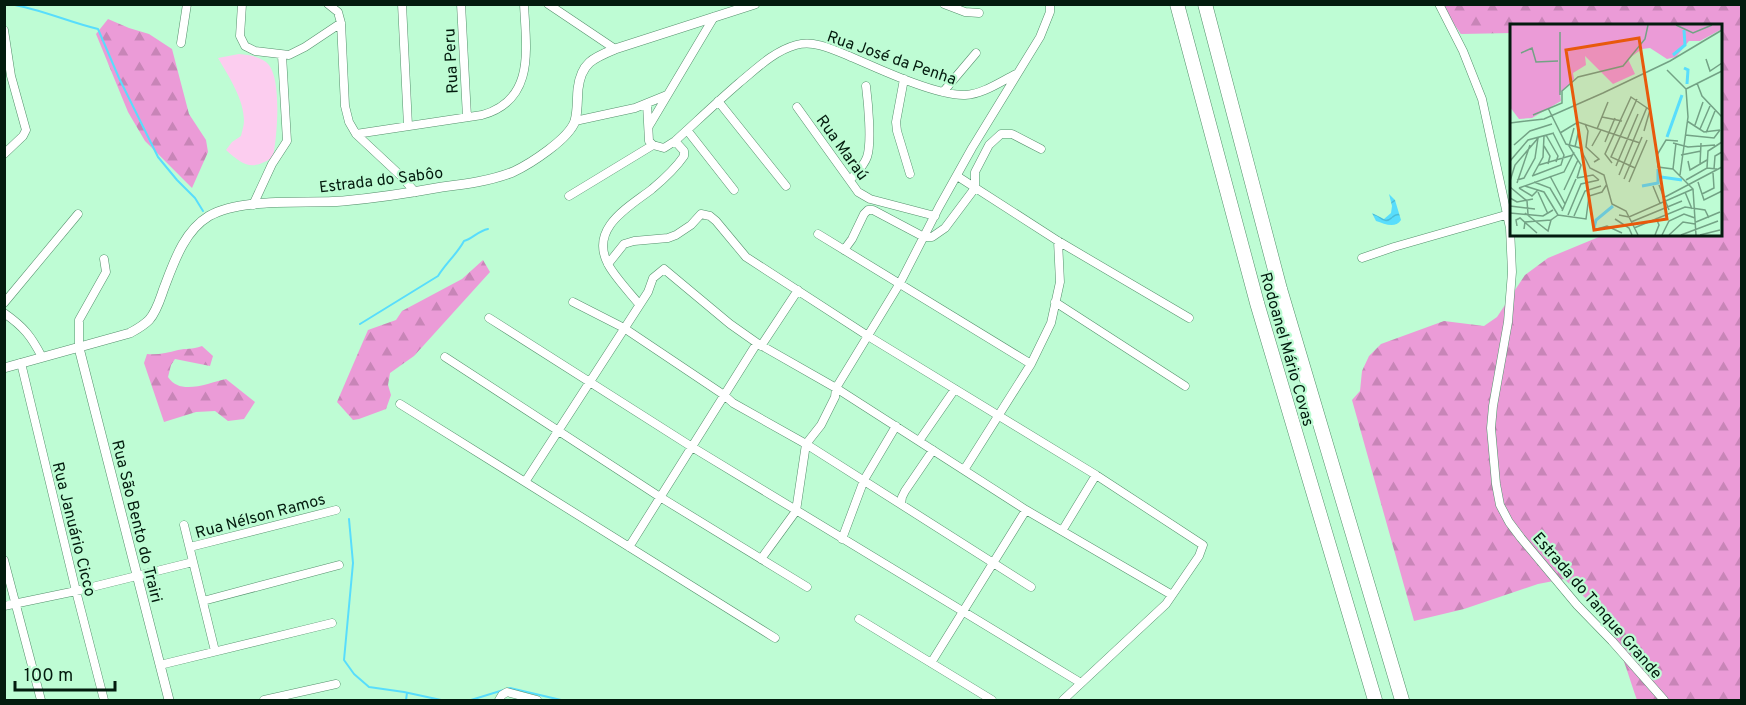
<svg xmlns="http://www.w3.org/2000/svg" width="1746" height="705" font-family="Overpass,sans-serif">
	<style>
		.grass { fill: #fccdef }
		.forest { fill: url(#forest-firs) }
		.water { fill: url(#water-waves) }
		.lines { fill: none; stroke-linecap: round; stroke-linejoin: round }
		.stream { stroke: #58ddfc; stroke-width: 2 }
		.minor-casing { stroke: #55906c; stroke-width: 9 }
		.tertiary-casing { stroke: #55906c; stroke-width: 10 }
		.motorway-casing { stroke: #55906c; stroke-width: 15 }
		.minor { stroke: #fff; stroke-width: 8 }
		.tertiary { stroke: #fff; stroke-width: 9 }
		.motorway { stroke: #fff; stroke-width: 14 }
		.labels { text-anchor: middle; stroke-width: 4.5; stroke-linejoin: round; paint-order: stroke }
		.street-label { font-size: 16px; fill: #031b0e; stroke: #befcd4 }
		.inset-river { fill: none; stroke: #58ddfc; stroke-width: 3 }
		.inset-road { fill: none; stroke: #73a285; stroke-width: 1.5 }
		.view { fill: #e8590c; fill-opacity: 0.15; stroke: #e8590c; stroke-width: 3 }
		.inset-edge { fill: none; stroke: #031b0e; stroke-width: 3 }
	</style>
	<defs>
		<pattern id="forest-firs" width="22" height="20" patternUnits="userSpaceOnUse" patternTransform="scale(1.5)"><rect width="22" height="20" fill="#eb9bd7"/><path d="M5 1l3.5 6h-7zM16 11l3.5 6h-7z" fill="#c885b7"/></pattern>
		<pattern id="water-waves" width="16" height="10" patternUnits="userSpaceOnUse" patternTransform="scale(1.5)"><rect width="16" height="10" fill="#58ddfc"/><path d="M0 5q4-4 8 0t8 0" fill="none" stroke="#4bbdd7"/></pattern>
	</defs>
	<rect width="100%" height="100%" fill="#befcd4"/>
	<!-- grass -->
	<path class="grass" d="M239 54C248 55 258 56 266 62 283 75 277 137 273 157 252 171 244 166 226 150L232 142 241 136C242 131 244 126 244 121 244 99 229 77 218 58Z"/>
	<!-- forest -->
	<path class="forest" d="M1440 5H1741V700H1637C1628 675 1621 646 1606 622 1595 605 1579 592 1564 579L1538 584 1464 609 1414 621 1352 400 1360 391 1362 371 1369 356 1381 344 1444 321 1484 326 1497 317 1525 275 1548 258 1606 234H1720V26H1512V33L1461 34Z
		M108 19 129 28 149 34 172 49 189 114 206 140 208 152 192 188 145 141 128 112 96 34Z
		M483 260 490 272 414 356 390 373 388 385 391 395 386 409 359 419 353 420 337 402 368 330 396 320 402 311 462 279Z
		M202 346 213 356 210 366 175 359 171 365 168 377C180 396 208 383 226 379L255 402 244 419 228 421 215 411 196 412 164 422 144 363 147 354C158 355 167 353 178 350 187 348 191 350 202 346Z"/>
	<!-- water -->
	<path class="water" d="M1389 194 1395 200 1401 220C1395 229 1385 224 1376 221L1372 213 1384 219 1391 213 1392 206Z"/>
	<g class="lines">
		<!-- stream -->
		<path class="stream" d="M9 4C41 9 68 22 98 29L119 78 158 157 177 180 195 198 203 211
			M360 324 438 276C446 263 457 254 464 241 472 239 478 231 488 229
			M349 519 353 563 344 660 354 674 369 687 404 692 441 700
			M406 700 407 693
			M471 700 510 688 561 700"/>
		<!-- minor casing -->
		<g class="minor-casing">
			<path id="minor" d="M242 4 240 36 245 46 255 51 289 55 305 47 341 23
				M328 4 338 12 341 23 345 106 349 122 356 134 401 176 415 192
				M402 4 408 126
				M461 4 467 117
				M548 4 615 49
				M944 4 965 12 979 13
				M1439 4 1463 51 1482 99 1510 228 1512 272 1508 322 1493 406 1491 428 1496 484 1500 505 1509 522 1521 538 1577 605 1612 641 1664 700
				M4 30 11 76 26 130 23 136 4 154
				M181 43 187 4
				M904 79 896 122 897 131 910 174
				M943 92 976 53
				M718 101 786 186
				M647 104 649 141 653 145 664 148 675 141C696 122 717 102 739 83 756 69 774 51 796 45 814 40 832 49 849 56 877 68 936 96 965 95 983 94 1000 82 1016 74
				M797 107 858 192 870 199 935 216
				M575 121 635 108 667 95
				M649 126 714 17
				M687 130 734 190
				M356 134 482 115C536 100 526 48 524 4
				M957 176 1058 241 1189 318
				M850 180C856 173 864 166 867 157 872 143 868 102 866 86
				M569 196 653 145
				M253 205 272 164 287 141 282 55
				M818 234 1031 364
				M844 250 852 239 864 214 868 210H873L924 237H932L945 228 975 188V172L989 145 1001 134H1012L1041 149
				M1362 258 1394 247 1509 214
				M608 264 624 244 634 241 668 238 676 235 691 225 701 214 710 216 716 221 746 257 868 336 1096 475 1203 545 1199 556 1166 604 1063 700
				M573 302 624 328 724 395 733 403 806 444 1031 587
				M1055 302 1185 386
				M4 303 78 214
				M639 304C630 293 614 276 608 264 589 228 629 207 652 189 664 179 675 169 684 156V151L675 141
				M4 313C24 327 31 336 42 357
				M489 318 692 447 1081 683
				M761 346 798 290
				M79 348V320L106 272 104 259
				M445 357 660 497 807 587
				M21 363 76 591 104 700
				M400 404 775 638
				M919 441 955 389
				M964 470 1031 364 1051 323 1060 282 1058 241
				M525 482 648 292 653 278 664 269 730 324 757 343 836 388 1026 510 1172 595
				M901 504 902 497 905 491 933 450
				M184 525 215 651
				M1062 531 1096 475
				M842 539 864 480 896 426
				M190 547 336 510
				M629 547 757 343
				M761 559 796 511 806 444 821 425 835 397 836 388 900 283 939 207 972 148 1040 37 1050 12V4
				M4 560 41 700
				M203 601 339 565
				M4 606 76 591 193 562
				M859 619 992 700
				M931 663 1026 510
				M160 665 332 623
				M264 700 336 684
				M499 700 502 695 507 692 537 700"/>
		</g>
		<!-- tertiary casing -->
		<g class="tertiary-casing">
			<path id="tertiary" d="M79 348 169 700
				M4 368 130 333C137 329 143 326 149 320 157 311 160 299 164 288 174 262 184 231 209 216 242 197 305 204 343 201 376 198 409 193 442 187 466 184 490 181 513 172 530 164 569 139 575 121 578 110 577 99 578 89 581 63 593 58 615 49L755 4"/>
		</g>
		<!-- motorway casing -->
		<g class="motorway-casing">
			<path id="motorway" d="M1177 4 1257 303 1375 700
				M1205 4 1280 289 1402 700"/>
		</g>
		<!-- minor -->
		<use href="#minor" class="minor"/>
		<!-- tertiary -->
		<use href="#tertiary" class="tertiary"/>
		<!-- motorway -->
		<use href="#motorway" class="motorway"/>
	</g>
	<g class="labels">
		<!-- street labels -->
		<g class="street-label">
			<text transform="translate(892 57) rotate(19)" y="6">Rua José da Penha</text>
			<text transform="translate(450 61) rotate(-93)" y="6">Rua Peru</text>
			<text transform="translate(843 147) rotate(54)" y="6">Rua Maraú</text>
			<text transform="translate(381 179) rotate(-7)" y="6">Estrada do Sabôo</text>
			<text transform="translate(1288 349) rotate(74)" y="6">Rodoanel Mário Covas</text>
			<text transform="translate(260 515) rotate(-15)" y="6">Rua Nélson Ramos</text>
			<text transform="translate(138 521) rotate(76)" y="6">Rua São Bento do Trairi</text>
			<text transform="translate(75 529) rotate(76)" y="6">Rua Januário Cicco</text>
			<text transform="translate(1598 605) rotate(49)" y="6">Estrada do Tanque Grande</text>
		</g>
	</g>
	<!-- overview -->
	<g transform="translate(1510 24)">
		<rect width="212" height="212" fill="#befcd4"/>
		<path d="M0 1H211L212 5 190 17H179L166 33 157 35 140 24 132 25 118 35 125 50 103 60 75 32 76 41 63 49 64 55 50 69 51 77 22 94 9 95 0 83Z" fill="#eb9bd7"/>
		<path class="inset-river" d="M163 31 175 21 174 6M174 44 178 46 177 60M157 113 172 71M151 153 172 156M132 162 148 159V145M84 204 86 196 103 182"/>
		<path class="inset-road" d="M166 1 183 9 202 1M50 8V71M11 29 22 24 26 38 48 37M196 35 200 47 212 39M157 46 176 65M187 59 192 72 212 93M176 65 212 47M38 84 56 120 70 124 80 144 94 151 102 180 116 187 128 211M23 91 52 79V67L68 53 113 42 135 15 138 1M92 93 112 97M177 97 194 108 210 106M0 99 34 95 93 69 160 37 212 6M75 100 78 107 76 123 89 135 84 138M185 101 193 78M64 104 59 122 71 141 67 154M87 105 98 78M190 105 200 82M50 109 68 98 130 119M196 109 205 87M36 111 48 132 46 138M175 111 204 114 210 106M95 118 105 94M163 119 178 123 205 121M4 121 20 107 42 100M34 122 40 132 38 140M82 122 91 106M65 123 69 105M171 131 191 127M0 137 18 116 44 109M178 137 180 146 197 136M102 139 95 130 121 73 140 86 134 107M29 141 63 131M190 141 191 119M106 142 128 90M125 144 101 133 127 75M197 144 198 127 212 118M163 145 183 165 186 211M163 145 148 143 147 131 156 116 168 117M163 145 166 119M204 145 205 132 212 128M23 151 33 133 34 112M109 151 137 83M170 151 178 93 176 65M22 152 51 141 54 131 43 109M40 152 55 180M67 154 83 151 89 156M114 155 132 113M7 156 14 154 25 134 28 114M176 156 197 144 207 145M0 157 5 141 29 113M24 158 40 164 53 186M119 158 137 116M188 158 194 176 212 167M7 159 20 121M149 161 159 186M15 162 34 168 48 191M143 162 150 179M0 163 17 177 18 190M9 164 54 148 64 128M9 164 22 172 28 166M54 166 68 136M28 168 38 190M175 168 182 185M192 170 204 164 203 149M155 173 212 143M0 174 7 178 23 175M0 182 25 185M52 187 66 155M0 189 33 192 43 186M15 189 38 207 41 196 48 191M48 191 76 195 79 172 92 168 97 160M58 191 71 160 89 156M109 191 119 193 183 165M64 192 75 167 91 162M105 195 119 204 122 211M121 198 172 177M186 198 210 188M7 202 6 196 10 194 27 209M124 204 175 183 195 186 199 194M14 205 15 198 41 196M84 206 97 202 112 209M145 211 149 201 146 194M152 211 159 197 174 190 185 194M159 211 173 198 185 200M171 211 208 197M190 211 210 206"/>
		<path class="view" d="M129 14 157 195 84 206 56 26Z"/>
		<rect width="212" height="212" class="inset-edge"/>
	</g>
	<!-- border -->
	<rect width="1746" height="705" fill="none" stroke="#031b0e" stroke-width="12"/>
	<!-- scale -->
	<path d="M15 681v9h100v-9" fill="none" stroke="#031b0e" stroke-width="3"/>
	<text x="24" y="681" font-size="18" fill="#031b0e" stroke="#befcd4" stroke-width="4.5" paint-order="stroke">100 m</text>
</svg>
